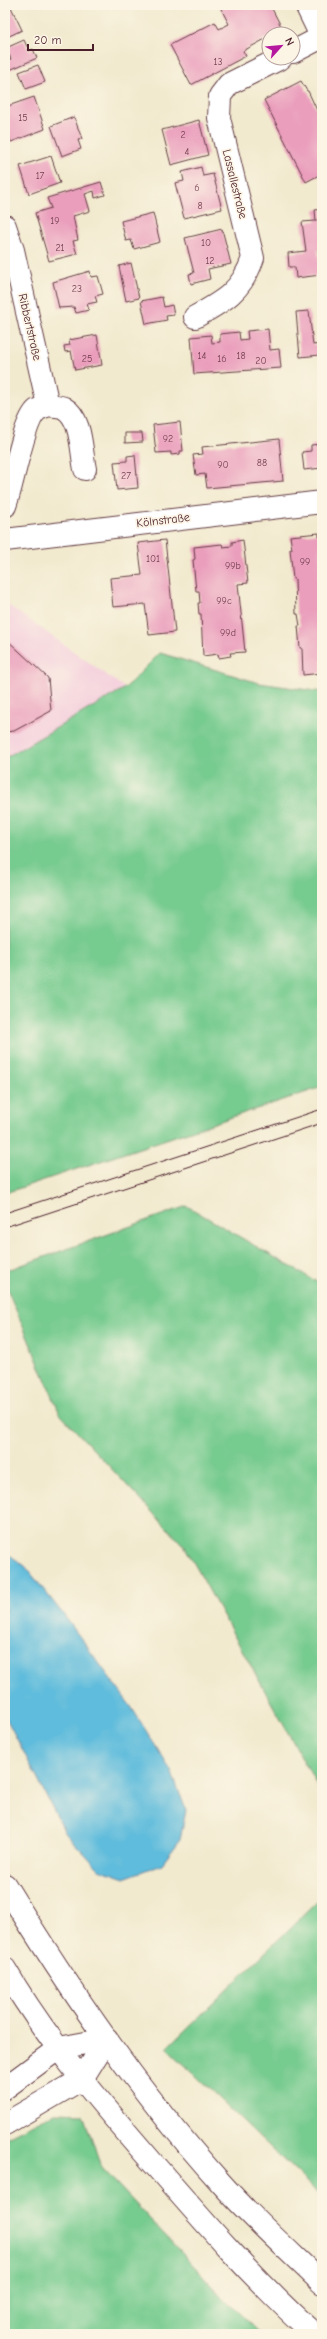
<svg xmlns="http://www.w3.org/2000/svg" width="327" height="2339" font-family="'Comic Neue',sans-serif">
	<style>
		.built { fill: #f4cfdd }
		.green { fill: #76cb8f; stroke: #60755d }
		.water { fill: #5ebcdc; stroke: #546e84 }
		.building { fill: #ea9ebc }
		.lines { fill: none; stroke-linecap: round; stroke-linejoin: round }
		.minor-casing { stroke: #633d44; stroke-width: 24 }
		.major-casing { stroke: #633d44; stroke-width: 24 }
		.minor { stroke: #fff; stroke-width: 22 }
		.major { stroke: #fff; stroke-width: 22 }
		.tram { stroke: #4a1f2b; stroke-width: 1 }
		.labels { text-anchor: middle; stroke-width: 3.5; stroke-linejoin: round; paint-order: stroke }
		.number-label { font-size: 10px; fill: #723f4f }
		.street-label { font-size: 12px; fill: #4a1f2b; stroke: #fcf5e5 }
	</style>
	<rect width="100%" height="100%" fill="#fcf5e5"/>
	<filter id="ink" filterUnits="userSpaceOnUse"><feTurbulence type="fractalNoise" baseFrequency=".025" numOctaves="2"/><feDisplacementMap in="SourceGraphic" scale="8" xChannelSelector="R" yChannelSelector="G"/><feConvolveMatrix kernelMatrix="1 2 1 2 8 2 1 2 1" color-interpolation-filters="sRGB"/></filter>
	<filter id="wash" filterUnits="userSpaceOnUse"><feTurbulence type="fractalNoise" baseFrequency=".012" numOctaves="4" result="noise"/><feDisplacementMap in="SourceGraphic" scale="16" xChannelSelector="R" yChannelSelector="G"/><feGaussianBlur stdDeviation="0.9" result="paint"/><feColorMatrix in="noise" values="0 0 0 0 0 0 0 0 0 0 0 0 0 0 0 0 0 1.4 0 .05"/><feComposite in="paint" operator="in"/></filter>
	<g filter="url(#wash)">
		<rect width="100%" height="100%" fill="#f2eacf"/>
		<!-- built -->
		<path class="built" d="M5 603 125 688 5 758Z"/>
		<!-- green -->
		<path class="green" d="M160 653 259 683 322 692V1087L5 1193V758L125 688Z
			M187 1206 322 1285V1794L185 1547 60 1414 5 1284V1271Z
			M322 1897V2197L167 2048Z
			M55 2113 83 2114 101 2167 223 2297 260 2334H5V2138Z"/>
		<!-- water -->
		<path class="water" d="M5 1552 25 1566 63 1614 132 1708 171 1771 186 1810 180 1840 162 1864 124 1878 99 1869 66 1834 5 1716Z"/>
		<g id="blocks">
			<!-- building -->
			<path class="building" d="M5 5H10L22 30 5 38Z
				M219 5H270L283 30 275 34H269V37L243 51 246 56 191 85 170 45 215 22 219 29 229 24Z
				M24 40 29 51 33 49 37 58 5 72V61L11 59 6 48Z
				M38 65 45 82 26 89 19 72Z
				M301 81 307 91H308L322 121V177L321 174 306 182 264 100Z
				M34 97 45 129 11 142 5 126V107Z
				M74 117 82 139 78 140 81 149 62 156 51 126Z
				M199 120 208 155 171 165 162 130Z
				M51 156 60 183 29 194 20 166Z
				M201 167 203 176 213 174 222 209 184 218 175 183 184 181 182 172Z
				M101 182 105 195 95 198 94 191 85 194 90 211 73 216 78 240 73 241 77 254 49 261 35 213 51 208 47 198Z
				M322 209V250H318L321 275 296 278 295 267H289L288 253 306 251 302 222 316 221 315 210Z
				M153 213 160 242 134 249 131 240 126 241 121 221Z
				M222 229 231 264 208 269 210 279 191 284 189 274 194 273 185 238Z
				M131 263 139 298 126 301 119 266Z
				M90 271 91 277 98 276 103 294 95 296 97 302 87 304 89 310 76 313 74 307 59 308 53 282Z
				M162 297 164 307 172 305 174 315 166 316 167 320 146 324 141 301Z
				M309 311 313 345 320 344V355L300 357 296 312Z
				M268 329 270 350 279 349 281 368 194 374 191 337 211 335 212 343 220 342V334L239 332 240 340 248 339 247 331Z
				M97 335 102 365 75 370 71 351 65 352 64 346 70 345 69 340Z
				M180 422 183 451H180V454L171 455V452L156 453 153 425Z
				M125 433H142L143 442 125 443Z
				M279 439 283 481 207 488 205 474 196 475 193 455 203 454 202 447Z
				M321 444 322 468 304 470 302 452 311 451V445Z
				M135 455 138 488 117 490 114 462 127 461V456Z
				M319 533V537L322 536V673L303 675 302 648H300L298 626H300L298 614H296L295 579H293L290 549H292L290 536Z
				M165 540 175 632 149 635 145 604 113 607 110 578 142 575 138 543Z
				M243 540 248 583 238 584 245 652 230 653 231 656 219 658 218 654 203 656 201 614H199L198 603H200L199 591H196L193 560 195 559 194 547 222 544 223 547 232 546V542Z
				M5 638 48 678 51 711 14 731 5 732Z"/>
		</g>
	</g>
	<g filter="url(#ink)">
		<use href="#blocks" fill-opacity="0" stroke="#633d44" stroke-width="1"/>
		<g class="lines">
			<!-- minor casing -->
			<g class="minor-casing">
				<path id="minor" d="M306 5 322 38
					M293 52 322 37
					M5 226 13 250 48 405C45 407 40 408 37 410 23 421 13 486 5 506
					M195 317C224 301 242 291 253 258L219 118 220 96 229 84 281 58
					M48 405C53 406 60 406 64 408 82 418 81 451 85 469
					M5 540 322 502
					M5 2088 59 2048 107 2039
					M5 2124 82 2079 107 2039"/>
			</g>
			<!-- major casing -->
			<g class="major-casing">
				<path id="major" d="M5 1885C69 1989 139 2092 221 2183 252 2218 288 2250 322 2283
					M5 1969C46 2039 99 2101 152 2162 203 2221 255 2281 314 2334"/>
			</g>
			<!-- minor -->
			<use href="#minor" class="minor"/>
			<!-- major -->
			<use href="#major" class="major"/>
			<!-- tram -->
			<path class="tram" d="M5 1213 322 1109
				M5 1227 322 1123"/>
		</g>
	</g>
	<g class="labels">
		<!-- number labels -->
		<g class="number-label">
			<text x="218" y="65">13</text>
			<text x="23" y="121">15</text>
			<text x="183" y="138">2</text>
			<text x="187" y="155">4</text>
			<text x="40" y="179">17</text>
			<text x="197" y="191">6</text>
			<text x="200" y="209">8</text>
			<text x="55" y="224">19</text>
			<text x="206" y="246">10</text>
			<text x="60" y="251">21</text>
			<text x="210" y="264">12</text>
			<text x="77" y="292">23</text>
			<text x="202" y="359">14</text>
			<text x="241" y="359">18</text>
			<text x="87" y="362">25</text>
			<text x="222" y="362">16</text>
			<text x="261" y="364">20</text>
			<text x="168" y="442">92</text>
			<text x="262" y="466">88</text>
			<text x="223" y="468">90</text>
			<text x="126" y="479">27</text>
			<text x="153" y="562">101</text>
			<text x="305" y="565">99</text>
			<text x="233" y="569">99b</text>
			<text x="224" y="604">99c</text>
			<text x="228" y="636">99d</text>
		</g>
		<!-- street labels -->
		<g class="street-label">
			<text transform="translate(235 184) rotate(76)" y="4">Lassallestraße</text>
			<text transform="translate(30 327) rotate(77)" y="4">Ribbertstraße</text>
			<text transform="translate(163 520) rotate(-7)" y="4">Kölnstraße</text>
		</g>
	</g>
	<!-- margin -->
	<rect width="327" height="2339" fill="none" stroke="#fcf5e5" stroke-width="20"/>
	<!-- north arrow -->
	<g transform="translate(281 46) rotate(63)"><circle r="19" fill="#fcf5e5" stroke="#b59f9b"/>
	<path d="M0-3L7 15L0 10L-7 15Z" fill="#b5179e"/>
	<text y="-6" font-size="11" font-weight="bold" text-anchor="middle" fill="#4a1f2b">N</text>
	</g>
	<!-- scale -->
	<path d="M28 44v6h65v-6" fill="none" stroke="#4a1f2b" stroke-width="2"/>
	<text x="34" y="44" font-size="12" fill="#4a1f2b" stroke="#fcf5e5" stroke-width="3" paint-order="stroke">20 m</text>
</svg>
